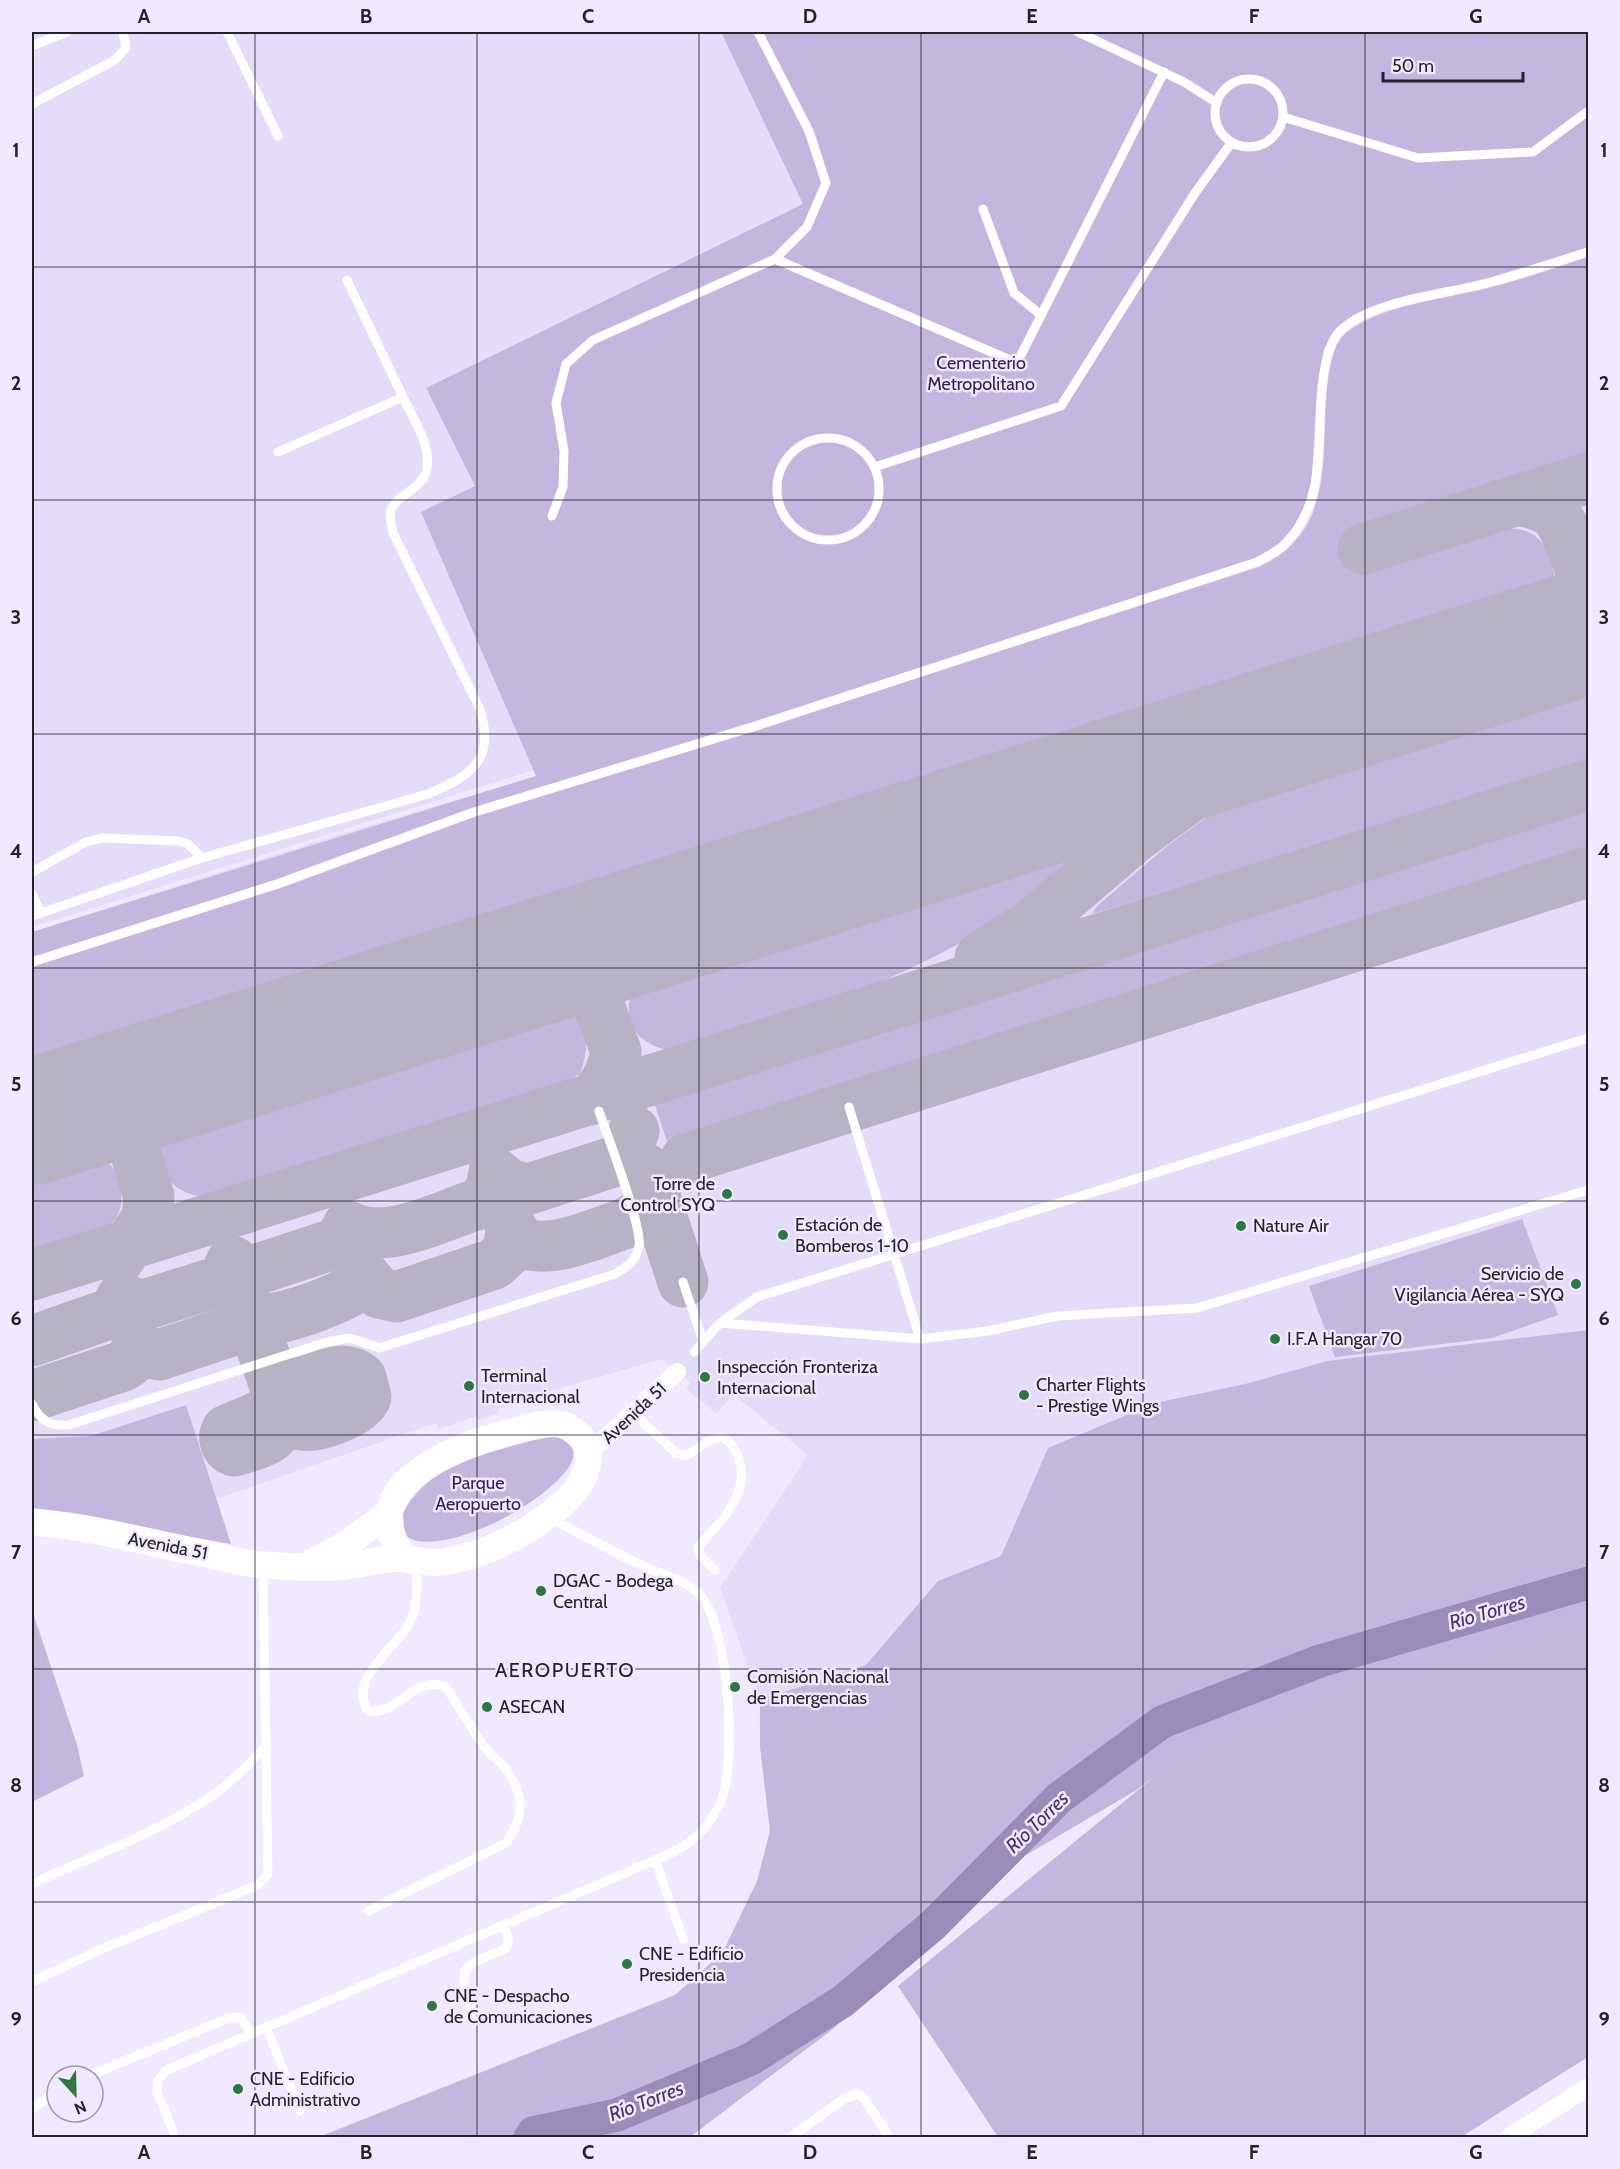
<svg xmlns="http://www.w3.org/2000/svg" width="1620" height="2169" font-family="Cabin,sans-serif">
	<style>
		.built { fill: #e4dcf8 }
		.green { fill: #c3b6df }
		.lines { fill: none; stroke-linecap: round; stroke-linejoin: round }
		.river { stroke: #9a8bb9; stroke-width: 33 }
		.taxiway { stroke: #b7b2c4; stroke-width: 51 }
		.runway { stroke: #b7b2c4; stroke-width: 126 }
		.lane { stroke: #fff; stroke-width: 9 }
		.street { stroke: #fff; stroke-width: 18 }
		.secondary { stroke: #fff; stroke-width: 27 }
		.grid { fill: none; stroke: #25232a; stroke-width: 1.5; stroke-opacity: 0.55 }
		.poi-dot { fill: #2f7641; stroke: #f0e9ff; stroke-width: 2 }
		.labels { text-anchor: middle; stroke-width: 5; stroke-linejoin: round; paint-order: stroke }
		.park-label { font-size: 18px; fill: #341c55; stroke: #f0e9ff }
		.poi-label { font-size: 18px; fill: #25232a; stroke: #f0e9ff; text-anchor: start }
		.street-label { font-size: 18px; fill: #25232a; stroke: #f0e9ff }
		.water-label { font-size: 20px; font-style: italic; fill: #48316b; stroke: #f0e9ff }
		.neighbourhood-label { font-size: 20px; letter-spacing: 1.5px; fill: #25232a; stroke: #f0e9ff }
		.neatline { fill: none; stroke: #25232a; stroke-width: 2 }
		.grid-label { font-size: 20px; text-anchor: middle; font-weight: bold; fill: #25232a }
	</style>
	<rect width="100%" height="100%" fill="#f0e9ff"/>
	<!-- built -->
	<path class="built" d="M32 32H721L803 204 426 389 475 486 421 512 534 770 32 927Z
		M1588 194V1330L1327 1361 1245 1384 1155 1403 1048 1448 1001 1556 938 1581 867 1665 760 1700 720 1588 808 1455 733 1394 717 1414 686 1389 691 1383 661 1359 541 1394 498 1409V1413L478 1420 477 1416 439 1429 436 1423 216 1499 189 1504 32 1480V932L331 837 537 776 1218 312Z"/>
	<!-- green -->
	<path class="green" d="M721 32H1588V248L1488 278 1392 301 1337 328 1324 349 1317 390 1311 490 1299 521 1280 543 1256 558 752 722 473 808 275 880 32 957V932L536 776 421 512 475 486 426 388 803 204Z
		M1588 257V460L1353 534 1366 573 1498 530C1504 530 1511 528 1517 529 1545 531 1563 570 1549 594 1545 600 1537 605 1532 610L32 1081V968L38 965 278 889 475 817 754 731 1259 567C1268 562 1279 557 1286 550 1337 508 1319 432 1329 374 1332 359 1334 343 1346 333 1381 305 1445 299 1488 288 1522 280 1555 268 1588 257Z
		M1567 683 1588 692V762L1092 914 1097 906 1167 846 1207 817 1290 773 1342 752Z
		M1588 809V856L670 1150 653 1099Z
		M1104 830C1089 852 1064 869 1044 886 930 977 809 1010 672 1051 659 1049 644 1043 636 1032 627 1020 626 995 637 984 644 977 658 973 666 968Z
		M541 1005C548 1005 559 1004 565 1007 593 1018 588 1052 580 1074L561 1084 207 1197C183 1195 164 1184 161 1158 161 1153 159 1148 161 1144 166 1132 177 1124 187 1116Z
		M70 1153C81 1154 97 1152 106 1160 123 1175 129 1213 108 1226 103 1229 96 1230 90 1232L92 1239 32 1258V1165Z
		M1522 1219 1558 1315 1492 1338 1335 1357 1309 1286Z
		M1588 1330V2057L1461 2137H998L898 1986 1154 1777 1135 1791 1021 1858 833 2029 690 2137H319L675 1995 723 1952 757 1881 770 1831 760 1747V1700L866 1665 938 1581 1001 1556 1048 1448 1155 1403 1245 1384 1327 1361Z
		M186 1405 231 1544 32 1509V1439L91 1436Z
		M555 1436C562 1439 570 1440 573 1449 585 1484 439 1566 405 1535L403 1513C430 1461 502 1446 555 1436Z
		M32 1610 77 1745 84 1776 32 1802Z"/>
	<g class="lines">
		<!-- river -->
		<path class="river" d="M530 2138 533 2133 617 2115 751 2059 843 2001 933 1925 1059 1798 1162 1722 1320 1661 1588 1583"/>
		<!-- taxiway -->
		<path class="taxiway" d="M1520 500C1531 503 1545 506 1554 514 1568 526 1591 591 1585 609 1581 622 1571 633 1559 641
			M1363 549 1588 478
			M1108 783C1137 796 1143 806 1135 837
			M980 958 1034 923 1135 837 1209 783 1292 737 1356 705
			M546 960 574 966 594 982
			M590 1100C606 1086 612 1072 616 1052 600 1003 580 982 617 938
			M83 1106 108 1113 129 1131
			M686 1159 1588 872
			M646 1169 683 1282
			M504 1203C507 1214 509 1228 517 1237 538 1261 598 1232 624 1224 641 1215 650 1207 652 1187
			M118 1260 147 1219 149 1197 129 1131 135 1106 151 1085
			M32 1275 1588 785
			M241 1288 285 1415C290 1420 294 1424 301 1425 318 1428 359 1413 366 1397L361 1378C335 1356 302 1397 273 1379
			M32 1341 109 1314 116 1310 122 1297 132 1303 144 1305 217 1282 225 1276 232 1261 241 1267 255 1270 334 1244 341 1239 348 1226C385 1246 437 1218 475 1205 489 1198 492 1186 494 1172L510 1185 529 1189 616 1161 626 1153 634 1131
			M277 1389 270 1412 227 1430C222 1438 226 1448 234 1451 259 1443 276 1442 285 1415
			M32 1396 123 1366 129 1362 139 1346 145 1351 159 1355 234 1330 240 1326 249 1311C255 1315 259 1318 266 1319 284 1320 348 1297 360 1284L362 1273 379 1293 396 1297 494 1264 507 1252 512 1230"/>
		<!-- runway -->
		<path class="runway" d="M32 1122 1588 631"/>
		<!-- lane -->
		<path class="lane" d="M227 32 278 136
			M758 32 809 131 826 183 807 227 775 259
			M1078 32 1184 82 1217 103
			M32 46 67 32
			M1215 113a34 34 0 1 1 68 0a34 34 0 1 1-68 0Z
			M32 104 115 60 126 48 123 32
			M1283 117 1418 158 1533 152 1588 111
			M983 209 1014 293 1041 315
			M777 489a51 51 0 1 1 102 0a51 51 0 1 1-102 0Z
			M278 452 403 397 347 280
			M875 467 1061 406 1195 193 1232 142
			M552 516 563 487 564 451 556 403 566 364 593 340 775 259 1017 363 1164 72
			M32 872 86 842 102 838 178 841 188 844 202 858
			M32 894 41 913
			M32 916 202 858 428 794C473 775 497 758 479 707L393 533C392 527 389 517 391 510 400 487 438 492 425 444 420 428 410 412 403 397
			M32 962 277 884 474 812 753 727 1257 562C1266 557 1277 552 1284 545 1331 499 1314 431 1324 372 1327 357 1330 341 1341 330 1373 300 1446 294 1488 283 1522 274 1555 262 1588 252
			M849 1107 920 1339
			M683 1282 703 1341
			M720 1323 920 1339 988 1331 1057 1316 1197 1308 1588 1190
			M694 1352 720 1323 757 1297 1588 1038
			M32 1404C40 1421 52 1427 69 1425L327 1342 350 1338 379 1348 615 1274C627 1267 636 1261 639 1246 643 1228 607 1135 599 1111
			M634 1414 676 1453 685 1456C696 1452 705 1440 717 1438 725 1436 732 1443 735 1450 755 1488 725 1517 701 1543L698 1549 701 1556 715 1570
			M655 1859 683 1939
			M32 1884C92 1856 158 1833 213 1795 233 1781 250 1763 267 1745
			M368 1911 506 1843C525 1816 525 1793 504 1767 499 1761 492 1756 487 1750 472 1731 460 1708 446 1687 413 1673 400 1716 368 1711 347 1677 397 1649 411 1620 419 1604 416 1582 417 1564
			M32 1982 97 1951 258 1885 268 1874 263 1568
			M476 2022C470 2004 452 1974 475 1962 485 1956 497 1954 506 1948L509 1941 504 1925
			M266 2027 300 2111
			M88 2076 229 2018 241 2017 251 2034
			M32 2109 57 2090
			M174 2133 157 2092 158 2080 167 2070 676 1851C697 1838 711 1824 721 1801 737 1761 729 1629 701 1596 688 1580 659 1574 641 1565 611 1551 581 1534 552 1519
			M789 2138 844 2099 856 2094 863 2097 890 2138"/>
		<!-- street -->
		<path class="street" d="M590 1452 677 1372
			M1508 2138 1588 2087"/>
		<!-- secondary -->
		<path class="secondary" d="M32 1522C90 1526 149 1543 207 1554 226 1558 246 1564 265 1565 289 1567 314 1568 338 1567 358 1566 386 1556 406 1559 418 1560 428 1564 442 1562 487 1556 534 1530 567 1500 582 1485 596 1459 583 1440 580 1435 571 1428 566 1426 548 1419 525 1429 508 1433 453 1447 348 1488 406 1559
			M308 1565 349 1542 388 1514"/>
	</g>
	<!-- grid -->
	<path class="grid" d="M255 32V2138M477 32V2138M699 32V2138M921 32V2138M1143 32V2138M1365 32V2138M32 267H1588M32 500H1588M32 734H1588M32 968H1588M32 1201H1588M32 1435H1588M32 1669H1588M32 1902H1588"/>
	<!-- markers -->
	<g class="poi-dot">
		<circle cx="727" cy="1194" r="6"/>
		<circle cx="1241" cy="1226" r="6"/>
		<circle cx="783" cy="1235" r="6"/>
		<circle cx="1576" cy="1284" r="6"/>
		<circle cx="1275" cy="1339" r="6"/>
		<circle cx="705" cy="1377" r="6"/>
		<circle cx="469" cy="1386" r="6"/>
		<circle cx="1024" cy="1395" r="6"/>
		<circle cx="541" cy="1591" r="6"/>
		<circle cx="735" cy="1687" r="6"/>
		<circle cx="487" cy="1707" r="6"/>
		<circle cx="627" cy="1964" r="6"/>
		<circle cx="432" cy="2006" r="6"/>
		<circle cx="238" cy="2089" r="6"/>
	</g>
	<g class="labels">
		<!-- park labels -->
		<g class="park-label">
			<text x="981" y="369">Cementerio<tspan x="981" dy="21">Metropolitano</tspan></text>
			<text x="478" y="1489">Parque<tspan x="478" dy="21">Aeropuerto</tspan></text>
		</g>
		<!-- poi labels -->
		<g class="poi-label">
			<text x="715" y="1190" text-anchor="end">Torre de<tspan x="715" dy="21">Control SYQ</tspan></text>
			<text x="795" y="1231">Estación de<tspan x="795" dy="21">Bomberos 1-10</tspan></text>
			<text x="1253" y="1232">Nature Air</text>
			<text x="1564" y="1280" text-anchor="end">Servicio de<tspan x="1564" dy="21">Vigilancia Aérea - SYQ</tspan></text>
			<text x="1287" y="1345">I.F.A Hangar 70</text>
			<text x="717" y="1373">Inspección Fronteriza<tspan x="717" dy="21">Internacional</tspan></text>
			<text x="481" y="1382">Terminal<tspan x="481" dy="21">Internacional</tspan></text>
			<text x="1036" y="1391">Charter Flights<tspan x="1036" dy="21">- Prestige Wings</tspan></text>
			<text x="553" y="1587">DGAC - Bodega<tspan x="553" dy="21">Central</tspan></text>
			<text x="747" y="1683">Comisión Nacional<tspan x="747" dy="21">de Emergencias</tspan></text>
			<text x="499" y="1713">ASECAN</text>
			<text x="639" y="1960">CNE - Edificio<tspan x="639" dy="21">Presidencia</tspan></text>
			<text x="444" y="2002">CNE - Despacho<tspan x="444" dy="21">de Comunicaciones</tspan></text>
			<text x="250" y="2085">CNE - Edificio<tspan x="250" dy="21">Administrativo</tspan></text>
		</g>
		<!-- street labels -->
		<g class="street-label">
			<text transform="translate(634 1413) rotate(-43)" y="6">Avenida 51</text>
			<text transform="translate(168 1546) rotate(11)" y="6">Avenida 51</text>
		</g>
		<!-- water labels -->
		<g class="water-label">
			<text transform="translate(1487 1612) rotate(-16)" y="7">Río Torres</text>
			<text transform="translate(1037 1822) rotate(-44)" y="7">Río Torres</text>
			<text transform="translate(646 2101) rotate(-21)" y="7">Río Torres</text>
		</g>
		<!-- neighbourhood labels -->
		<g class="neighbourhood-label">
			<text x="565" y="1677">AEROPUERTO</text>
		</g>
	</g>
	<!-- border -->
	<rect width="1620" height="2169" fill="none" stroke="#f0e9ff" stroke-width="66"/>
	<!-- north arrow -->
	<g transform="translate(75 2094) rotate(158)"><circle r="28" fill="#f0e9ff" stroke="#9f9aaa" stroke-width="1.5"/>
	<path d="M0-4.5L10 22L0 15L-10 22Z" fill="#2f7641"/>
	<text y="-9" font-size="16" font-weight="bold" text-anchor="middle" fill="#25232a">N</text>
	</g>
	<!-- scale -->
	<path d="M1383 72v9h140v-9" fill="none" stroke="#25232a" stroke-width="3"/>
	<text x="1392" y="72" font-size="18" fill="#25232a" stroke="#f0e9ff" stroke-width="4.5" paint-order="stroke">50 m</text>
	<rect x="33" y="33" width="1554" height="2103" class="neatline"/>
	<g class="grid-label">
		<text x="144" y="23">A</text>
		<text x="366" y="23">B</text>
		<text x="588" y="23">C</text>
		<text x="810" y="23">D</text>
		<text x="1032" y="23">E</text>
		<text x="1254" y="23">F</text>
		<text x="1476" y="23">G</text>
		<text x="16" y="157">1</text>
		<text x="1604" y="157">1</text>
		<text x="16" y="390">2</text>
		<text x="1604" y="390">2</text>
		<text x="16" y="624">3</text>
		<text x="1604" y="624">3</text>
		<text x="16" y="858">4</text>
		<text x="1604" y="858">4</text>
		<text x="16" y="1091">5</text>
		<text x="1604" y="1091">5</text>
		<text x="16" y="1325">6</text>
		<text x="1604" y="1325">6</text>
		<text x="16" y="1559">7</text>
		<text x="1604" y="1559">7</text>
		<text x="16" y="1792">8</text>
		<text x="1604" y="1792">8</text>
		<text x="16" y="2026">9</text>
		<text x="1604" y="2026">9</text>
		<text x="144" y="2159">A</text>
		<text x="366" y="2159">B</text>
		<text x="588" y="2159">C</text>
		<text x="810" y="2159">D</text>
		<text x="1032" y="2159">E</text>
		<text x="1254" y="2159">F</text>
		<text x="1476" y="2159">G</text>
	</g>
</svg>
